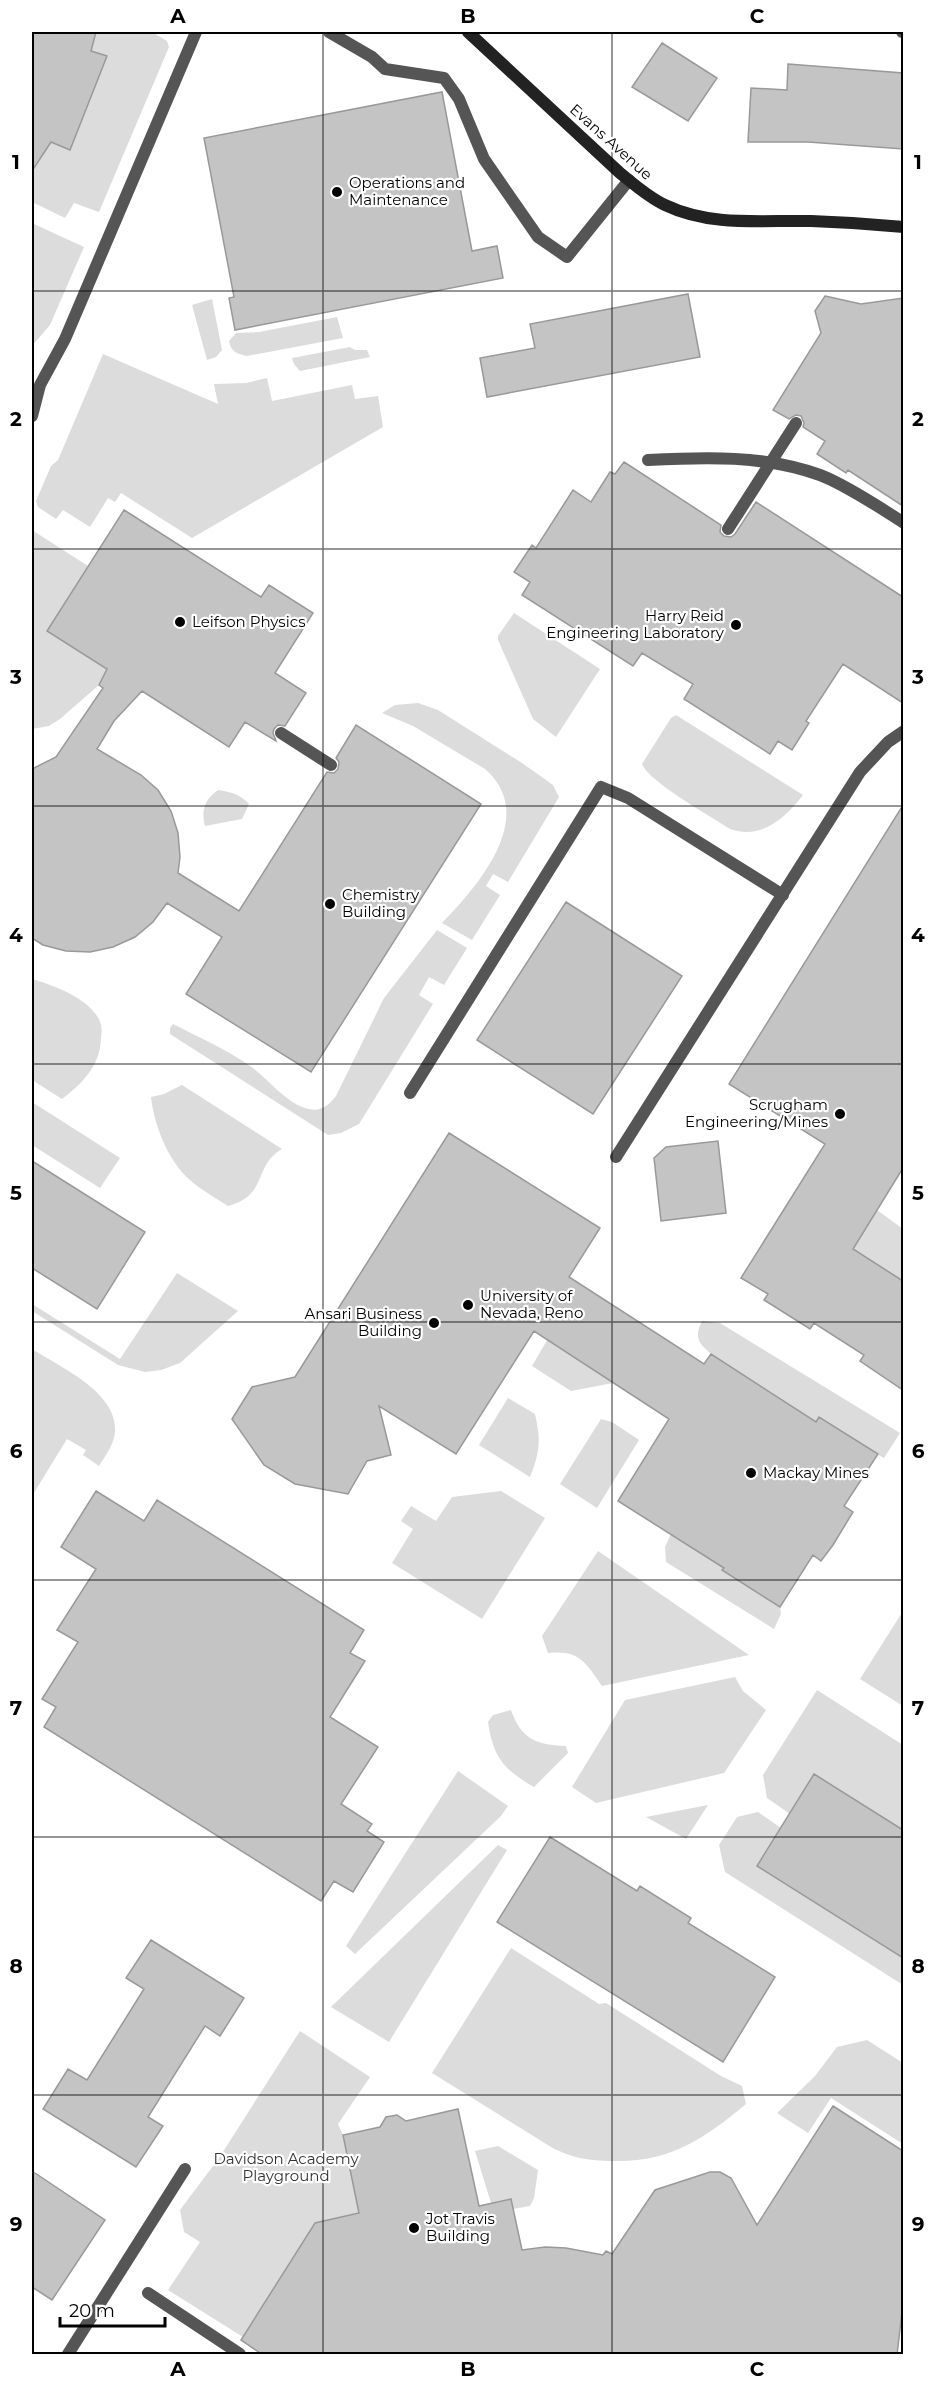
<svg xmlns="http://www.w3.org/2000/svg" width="935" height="2386" font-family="Montserrat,sans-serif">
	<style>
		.green { fill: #dcdcdc }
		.building { fill: #c4c4c4; stroke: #999; stroke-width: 1.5 }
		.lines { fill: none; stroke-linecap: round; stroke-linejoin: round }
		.lane { stroke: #555; stroke-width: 12 }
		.street { stroke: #555; stroke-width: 12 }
		.secondary { stroke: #222; stroke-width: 12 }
		.street-bridge { stroke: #555; stroke-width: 12 }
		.grid { fill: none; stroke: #000; stroke-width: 1.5; stroke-opacity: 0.55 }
		.poi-dot { fill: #000; stroke: #fff; stroke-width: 2 }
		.labels { text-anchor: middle; stroke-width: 4.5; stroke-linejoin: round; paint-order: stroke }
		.street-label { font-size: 15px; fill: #000; stroke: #fff }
		.poi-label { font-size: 15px; fill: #000; stroke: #fff; text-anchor: start }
		.park-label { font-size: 15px; fill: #333; stroke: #fff }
		.neatline { fill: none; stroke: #000; stroke-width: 2 }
		.grid-label { font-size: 20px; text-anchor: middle; font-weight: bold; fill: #000 }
	</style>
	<rect width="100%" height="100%" fill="#fff"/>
	<!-- green -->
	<path class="green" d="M96 32H152L167 41 169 47 99 212 74 203 65 218 32 202V171L51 142 70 150 106 57 91 51Z
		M32 223 84 247 50 325 32 346Z
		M212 299 222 350 216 357 207 360 192 305Z
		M337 317 343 338 247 356C237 354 231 352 229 341L236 333 259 332Z
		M350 347 355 350H367L370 357 300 371 294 364 292 358Z
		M103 354 218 404 214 384 246 383 267 378 272 401 352 385 355 399 378 396 383 427 192 538 121 493 115 502 108 498 90 527 63 510 56 519 38 507 36 501 51 466 58 460Z
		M32 530 88 566 47 631 107 669 99 685 60 719 49 726 32 729Z
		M514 613 600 669 556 737 533 719 498 640V636Z
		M418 703 438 710 522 763 553 785 559 797 508 882 493 874 486 886 500 895 472 940 442 923C478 886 539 816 485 769L413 726 382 713 395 705Z
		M676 715 803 795C785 818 762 840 730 829 712 817 649 782 642 764L671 718Z
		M218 790C231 792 240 794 249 804L242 819 205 826C201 811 204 800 218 790Z
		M437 930 467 948 444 985 429 977 419 995 433 1004 359 1124 341 1133 328 1135 170 1034V1028L173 1024C198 1037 226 1049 250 1066 268 1078 286 1104 309 1109 321 1112 329 1105 336 1096L384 998Z
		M32 979C55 986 86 997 99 1019 102 1025 102 1032 101 1038 100 1066 83 1083 62 1099L32 1080Z
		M182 1085 282 1149C252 1167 269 1195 228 1206 216 1198 201 1190 190 1180 168 1161 154 1125 151 1097L164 1094Z
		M32 1102 120 1158 100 1188 32 1145Z
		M877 1210 903 1229V1281L853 1249Z
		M177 1273 238 1311 180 1363 161 1370 145 1372 118 1365 32 1311V1304L120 1359Z
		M607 1301 571 1355 613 1383 571 1391 532 1366 553 1330Z
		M702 1321 720 1323 900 1433 884 1458 816 1422 711 1354C698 1342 694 1338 702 1321Z
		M32 1349C60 1367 118 1392 115 1432 114 1444 106 1455 99 1466L83 1455 86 1450 67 1439 32 1496Z
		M508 1398 535 1414C541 1440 540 1452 530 1477L479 1445Z
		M601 1419 612 1422 639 1440 597 1508 560 1484Z
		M501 1491 545 1518 482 1619 392 1563 413 1529 401 1521 411 1506 436 1521 452 1497Z
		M671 1534 724 1568 722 1571 780 1607 781 1614 774 1629 666 1562 665 1547Z
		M598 1551 749 1655 602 1686C585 1662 580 1650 548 1653L542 1636Z
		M903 1611V1706L860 1679Z
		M735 1677 743 1691 766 1710 724 1773 596 1803 572 1787 625 1700Z
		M817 1690 903 1745V1830L814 1774 790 1814 767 1798 763 1775Z
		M511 1710C521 1739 536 1745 566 1746L568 1753 534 1787C504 1770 493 1757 488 1722L493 1715Z
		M458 1771 508 1806 501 1816 355 1954 346 1946Z
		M708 1805 686 1839 646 1817Z
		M758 1812 781 1828 757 1866 903 1958V1985L725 1872 719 1845 737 1817Z
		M498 1845 507 1850 389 2042 331 2007Z
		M511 1948 599 2004 606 2003 721 2076 742 2086 746 2104C705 2138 672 2161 618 2161 592 2161 573 2159 551 2147L432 2073Z
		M300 2031 370 2077 338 2124 343 2135 359 2213 314 2223 243 2337 168 2290 200 2242 184 2232 180 2210 219 2158Z
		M867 2040 903 2063V2144L831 2098 808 2133 777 2113 815 2076 837 2047Z
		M498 2146 538 2170 534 2198 530 2206 513 2209 510 2199 491 2203 475 2151Z"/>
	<!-- building -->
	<path class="building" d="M32 32H96L91 51 107 56 70 150 51 142 32 171Z
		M662 43 717 78 688 121 632 87Z
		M788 64 903 73V149L808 142H748L751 88 787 90Z
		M442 92 472 251 497 246 503 278 235 330 229 298 234 297 204 138Z
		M688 294 700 357 487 397 480 358 535 348 530 324Z
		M825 296 861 304 903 298V506L848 470 846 473 817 454 825 441 803 427 804 423 801 416 796 415 789 419 773 410 821 333 815 311Z
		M624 462 721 525 720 532 724 536 731 537 735 534 756 502 903 597V703L843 664 806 721 809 723 792 750 778 741 770 754 684 699 693 684 642 653 633 666 522 595 530 582 514 572 532 545 536 548 573 490 591 502 610 472 615 474Z
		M124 510 261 597 269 585 313 613 275 673 306 693 285 726 278 725 274 729 273 733 276 741 245 722 229 747 142 691 114 721 97 749 141 775 158 790 171 811 178 833 180 857 178 873 239 911 327 772 334 773 338 769 339 762 336 758 356 725 481 804 311 1072 186 994 222 937 167 903 153 922 135 937 113 947 90 952 66 951 43 945 32 938V769L56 757 103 688 99 685 107 669 47 631Z
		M903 805V1168L853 1249 903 1281V1390L860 1361 864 1355 814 1323 810 1329 764 1300 768 1294 741 1278 825 1144 729 1084Z
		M566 902 682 976 593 1114 477 1040Z
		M449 1133 600 1228 569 1277 704 1364 711 1354 816 1422 819 1417 878 1454 844 1506 853 1512 833 1545 821 1561 813 1555 780 1607 722 1570 724 1568 618 1501 669 1419 534 1331 456 1454 379 1406 391 1455 367 1461 348 1494 295 1484 264 1465 232 1419 252 1387 295 1377Z
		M718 1141 726 1213 661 1221 654 1158 666 1147Z
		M32 1161 145 1232 97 1309 32 1268Z
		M96 1491 144 1521 157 1500 364 1630 350 1653 365 1661 330 1717 378 1747 341 1804 372 1824 367 1831 384 1842 353 1892 334 1881 321 1901 44 1727 56 1707 42 1699 78 1642 57 1630 96 1569 61 1547Z
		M814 1774 903 1830V1958L757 1866Z
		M550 1837 637 1891 640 1886 691 1918 688 1923 775 1977 723 2062 497 1922Z
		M151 1940 244 1998 220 2036 205 2026 148 2117 163 2126 136 2167 43 2109 68 2069 87 2080 144 1989 126 1978Z
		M833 2106 903 2151V2303L897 2355H263L241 2340 315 2223 359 2213 343 2135 380 2127 386 2117 397 2115 406 2121 458 2109 479 2206 511 2199 522 2250 545 2247 566 2248 603 2255 606 2251 612 2254 655 2190 710 2172H720L731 2178 757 2225Z
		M32 2171 105 2220 52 2300 32 2287Z"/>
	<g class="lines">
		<!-- lane -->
		<path class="lane" d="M329 32 372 57 385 69 444 78 459 99 484 159 538 237 567 257 629 180
			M902 32H904
			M32 416 40 385 65 339 196 32
			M648 460C705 457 765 455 820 475 844 484 881 508 904 523
			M410 1093 601 787 628 798 783 895
			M616 1157 860 772 888 742 904 731
			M68 2354 185 2169"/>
		<!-- street -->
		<path class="street" d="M281 733 331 765
			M148 2293 240 2354"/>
		<!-- secondary -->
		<path class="secondary" d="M468 32 620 173C635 185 648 197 665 205 711 227 762 220 811 221 842 222 873 224 904 227"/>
		<!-- street-bridge -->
		<path class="street-bridge" d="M728 529 796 423"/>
	</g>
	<!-- grid -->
	<path class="grid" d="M323 32V2354M612 32V2354M32 291H904M32 549H904M32 806H904M32 1064H904M32 1322H904M32 1580H904M32 1837H904M32 2095H904"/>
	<!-- markers -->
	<g class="poi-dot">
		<circle cx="337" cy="192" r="6"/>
		<circle cx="180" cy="622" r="6"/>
		<circle cx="736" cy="625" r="6"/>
		<circle cx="330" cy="904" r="6"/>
		<circle cx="840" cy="1114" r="6"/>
		<circle cx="468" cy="1305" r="6"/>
		<circle cx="434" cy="1323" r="6"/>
		<circle cx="751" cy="1473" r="6"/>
		<circle cx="414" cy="2228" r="6"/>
	</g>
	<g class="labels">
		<!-- street labels -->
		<g class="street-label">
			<text transform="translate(611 142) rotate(42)" y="5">Evans Avenue</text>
		</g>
		<!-- poi labels -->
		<g class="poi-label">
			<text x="349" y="188">Operations and<tspan x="349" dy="17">Maintenance</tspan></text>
			<text x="724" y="621" text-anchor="end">Harry Reid<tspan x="724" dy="17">Engineering Laboratory</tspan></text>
			<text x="192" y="627">Leifson Physics</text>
			<text x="342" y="900">Chemistry<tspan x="342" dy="17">Building</tspan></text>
			<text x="828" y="1110" text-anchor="end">Scrugham<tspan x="828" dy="17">Engineering/Mines</tspan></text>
			<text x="480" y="1301">University of<tspan x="480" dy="17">Nevada, Reno</tspan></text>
			<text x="422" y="1319" text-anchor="end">Ansari Business<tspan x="422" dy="17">Building</tspan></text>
			<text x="763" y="1478">Mackay Mines</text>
			<text x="426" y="2224">Jot Travis<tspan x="426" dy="17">Building</tspan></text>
		</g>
		<!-- park labels -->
		<g class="park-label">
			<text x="286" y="2164">Davidson Academy<tspan x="286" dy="17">Playground</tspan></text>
		</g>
	</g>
	<!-- border -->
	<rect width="935" height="2386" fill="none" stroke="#ffffff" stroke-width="66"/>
	<!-- scale -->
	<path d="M60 2317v9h105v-9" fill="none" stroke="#000000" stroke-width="3"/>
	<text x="69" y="2317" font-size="18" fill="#000000" stroke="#ffffff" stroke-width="4.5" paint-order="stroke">20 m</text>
	<rect x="33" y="33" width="869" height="2320" class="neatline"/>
	<g class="grid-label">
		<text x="178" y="23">A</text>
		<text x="468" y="23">B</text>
		<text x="757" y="23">C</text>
		<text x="16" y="169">1</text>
		<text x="918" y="169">1</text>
		<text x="16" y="426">2</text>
		<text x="918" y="426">2</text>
		<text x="16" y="684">3</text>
		<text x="918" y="684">3</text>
		<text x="16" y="942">4</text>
		<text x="918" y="942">4</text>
		<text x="16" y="1200">5</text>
		<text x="918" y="1200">5</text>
		<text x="16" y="1458">6</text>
		<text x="918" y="1458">6</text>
		<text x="16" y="1715">7</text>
		<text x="918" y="1715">7</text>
		<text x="16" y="1973">8</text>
		<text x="918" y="1973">8</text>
		<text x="16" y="2231">9</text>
		<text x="918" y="2231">9</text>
		<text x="178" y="2376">A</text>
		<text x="468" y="2376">B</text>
		<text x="757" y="2376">C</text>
	</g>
</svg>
